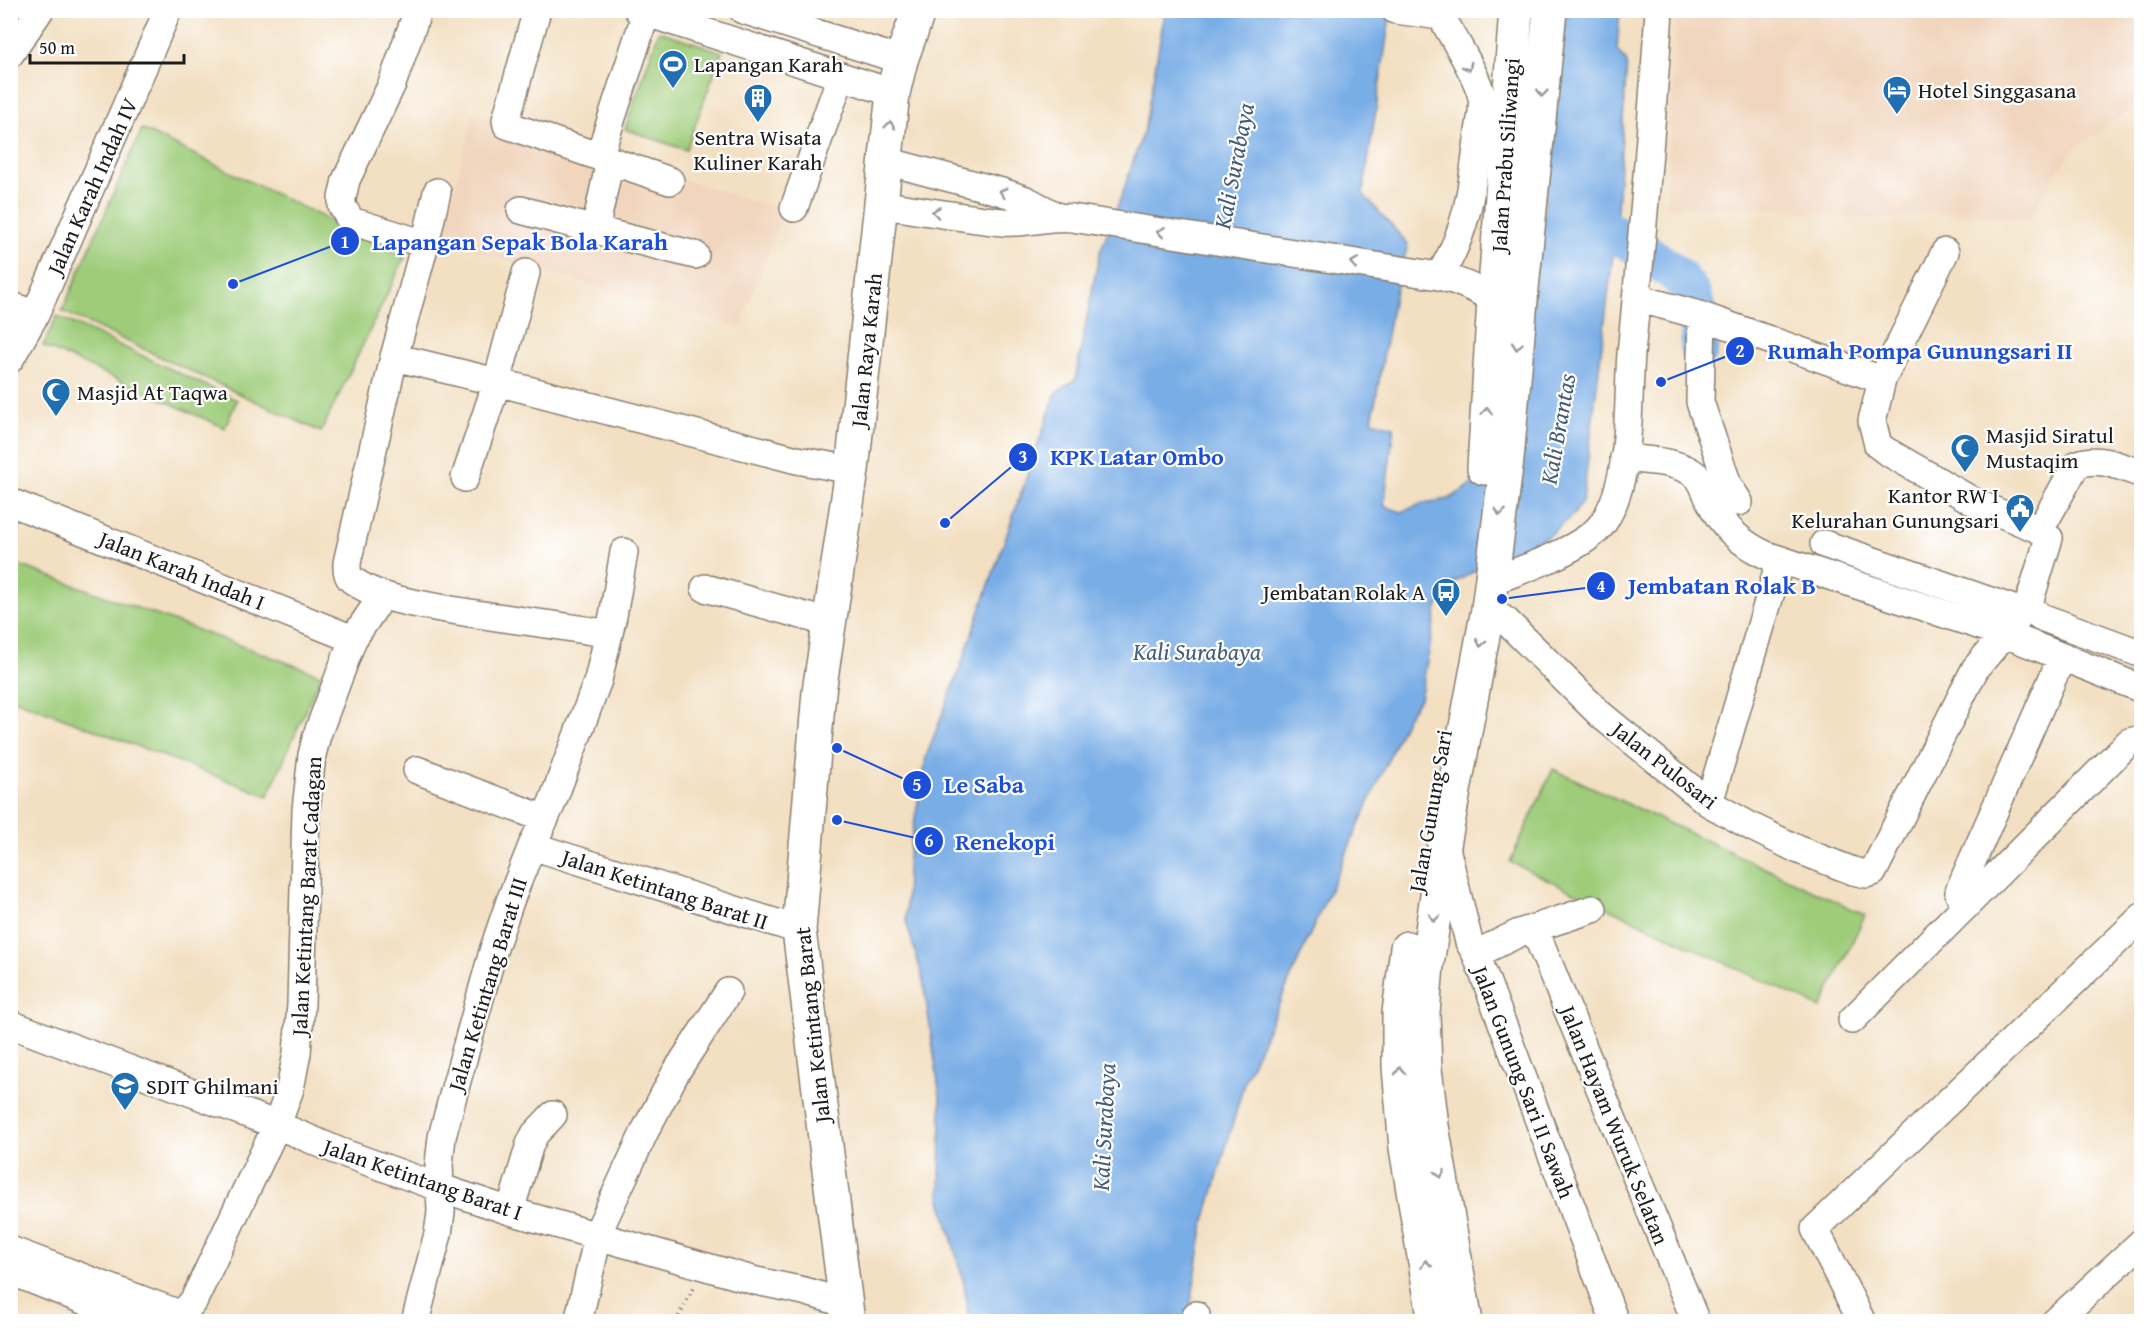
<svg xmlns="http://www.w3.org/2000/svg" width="2152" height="1332" font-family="'Gentium Book Plus',serif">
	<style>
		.built { fill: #f1d5bd }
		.green { fill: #9ecc79; stroke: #5d744a; stroke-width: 1.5 }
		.water { fill: #79ade6; stroke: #4a6481; stroke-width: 1.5 }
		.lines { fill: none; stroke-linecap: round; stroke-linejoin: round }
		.river { stroke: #79ade6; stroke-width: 38 }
		.minor-casing { stroke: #887e70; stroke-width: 30 }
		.major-casing { stroke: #887e70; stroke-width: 36 }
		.path { stroke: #887e70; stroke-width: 4; stroke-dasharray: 1.5 4.5; stroke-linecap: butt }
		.minor { stroke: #fff; stroke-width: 27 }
		.major { stroke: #fff; stroke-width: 33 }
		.oneway { stroke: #999 }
		.labels { text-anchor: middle; stroke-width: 4.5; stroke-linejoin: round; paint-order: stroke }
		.poi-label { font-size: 22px; fill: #1c1c1c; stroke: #fff; text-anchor: start }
		.street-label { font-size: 22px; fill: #1c1c1c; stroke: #fff }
		.water-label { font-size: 24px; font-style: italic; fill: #465d77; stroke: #fff }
		.leader { fill: none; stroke: #1d4ed8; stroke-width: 2 }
		.callout-dot { fill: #1d4ed8; stroke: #fff; stroke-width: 2 }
		.mark-label { font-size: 18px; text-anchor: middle; font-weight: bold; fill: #fff }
		.callout-label { font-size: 24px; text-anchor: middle; font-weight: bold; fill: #1d4ed8; stroke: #fff; stroke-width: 4.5; stroke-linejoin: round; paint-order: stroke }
	</style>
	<rect width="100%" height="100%" fill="#fff"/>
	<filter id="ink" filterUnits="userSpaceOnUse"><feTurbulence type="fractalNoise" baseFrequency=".0167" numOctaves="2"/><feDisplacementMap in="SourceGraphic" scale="12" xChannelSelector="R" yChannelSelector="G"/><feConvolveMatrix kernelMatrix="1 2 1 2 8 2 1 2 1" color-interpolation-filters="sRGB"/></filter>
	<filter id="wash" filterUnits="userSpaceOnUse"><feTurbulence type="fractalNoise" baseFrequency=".008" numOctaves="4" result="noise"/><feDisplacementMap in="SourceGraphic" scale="24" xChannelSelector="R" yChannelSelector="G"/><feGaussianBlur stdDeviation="1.35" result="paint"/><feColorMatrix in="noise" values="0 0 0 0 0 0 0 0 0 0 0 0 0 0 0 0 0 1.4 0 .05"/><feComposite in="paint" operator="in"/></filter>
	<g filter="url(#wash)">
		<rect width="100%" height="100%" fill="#f3e0c3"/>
		<!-- built -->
		<path class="built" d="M1677 11H2141V102L2072 151 2053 178 2030 219 1935 213 1862 220 1762 207H1666Z
			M473 115 783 210 740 328 441 241Z"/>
		<!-- green -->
		<path class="green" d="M659 31 722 52 686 150 625 129Z
			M142 129 405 257 321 432 62 311Z
			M57 316 237 400 225 428 43 346Z
			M11 562 321 675 268 796 11 698Z
			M1553 769 1865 915 1821 1008 1510 862Z"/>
		<!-- water -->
		<path class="water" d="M1165 11H1391L1363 194 1408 244 1393 301 1372 421 1394 427 1384 506 1402 512 1423 503 1449 499 1510 461 1542 229 1567 11H1620L1617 50 1627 62 1615 239 1583 499 1575 513 1548 536 1499 557 1452 584 1437 608 1420 699 1407 717 1245 1080 1203 1228 1188 1321H969L964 1284 940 1196 941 1104 923 979 906 921 907 863 926 757 960 668 1056 393 1075 380 1099 255 1124 189 1145 126Z"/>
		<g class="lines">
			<!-- river -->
			<path class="river" d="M1582 215C1611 233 1665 259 1685 284 1699 301 1701 330 1699 350"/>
		</g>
	</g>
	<g filter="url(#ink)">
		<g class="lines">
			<!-- minor casing -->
			<g class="minor-casing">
				<path id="minor" d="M418 10 392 84 346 180 342 198V206L351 221 425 244
					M537 10 506 120 507 125 670 181
					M638 10 893 93
					M743 10 901 60
					M1395 10 1441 16 1447 10
					M10 54 40 10
					M599 157 647 10
					M610 161 595 230 695 255
					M886 161 1002 192 1026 200 1056 216
					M437 192 425 244 394 357 347 563C347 570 347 576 352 580 376 598 412 603 440 608 496 618 553 624 609 634
					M882 205C922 210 962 218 1003 222 1027 224 1049 215 1072 218L1439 276C1459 281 1476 288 1494 300
					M794 208 841 76
					M521 210 595 230
					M1439 276C1467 233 1472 189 1478 140 1479 127 1484 111 1482 98 1479 78 1452 36 1441 16
					M1637 298 1699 315 1882 380
					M10 305 35 315
					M1702 316 1700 402 1728 485 1739 502
					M394 357 497 382 797 460 852 470
					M10 359 35 315 168 10
					M1624 458C1647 461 1678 460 1697 476 1703 482 1706 493 1710 501 1722 526 1741 544 1766 555L2005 634 2142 689
					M465 478 497 382 526 273
					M10 502 353 639
					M2040 530 2076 465C2097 455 2122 467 2142 474
					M1824 544 2022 612
					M1491 581C1520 571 1586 548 1603 523 1633 478 1627 406 1631 354 1642 240 1652 125 1659 10
					M705 588 830 623
					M2028 606 2041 617 2142 654
					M1488 609 1507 622 1601 715 1709 803 1752 827 1799 850 1853 871 1866 874 1873 872 1975 669 2028 606 2049 538 2040 530 1976 503 1886 451 1878 445 1872 421 1882 380 1945 252
					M417 770 545 819
					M1709 803 1780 561
					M532 846 799 930
					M1447 852 1469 942 1476 954 1615 1322
					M1967 905 1959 894V891L2062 657
					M1534 928 1696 1322
					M1476 954 1519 933 1593 909
					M1852 1020 2129 742 2142 739
					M10 1024 277 1125 338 1151 441 1188 510 1211 756 1281 804 1291 845 1303
					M510 1211 530 1144 535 1134 553 1115
					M10 1250 174 1312 185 1311 194 1300 277 1125 290 1089 297 1053 301 1004 306 810 312 755 317 735 353 639 383 595
					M10 1271 138 1322
					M1196 1315V1322
					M415 1322 438 1234 441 1212 439 1164 442 1137 455 1088 494 948 510 901 532 846 552 803 598 680 613 616 624 552
					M578 1322 600 1228 645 1131 676 1072 728 992
					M1862 1322 1815 1229 2142 917
					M2055 1322 2142 1242"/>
			</g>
			<!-- major casing -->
			<g class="major-casing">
				<path id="major" d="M1484 468 1494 300 1516 10
					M1407 948 1399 1013V1067L1406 1148 1435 1322
					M848 1322 799 930 819 692 852 470 893 93 901 60 919 10
					M1466 1322 1432 1126 1425 1069 1423 1013 1427 965 1445 839 1488 609 1507 459 1522 288 1550 10"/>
			</g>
			<!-- path -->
			<path class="path" d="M676 1322 694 1286"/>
			<!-- minor -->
			<use href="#minor" class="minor"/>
			<!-- major -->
			<use href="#major" class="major"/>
		</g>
		<!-- one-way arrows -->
		<defs><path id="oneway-chevron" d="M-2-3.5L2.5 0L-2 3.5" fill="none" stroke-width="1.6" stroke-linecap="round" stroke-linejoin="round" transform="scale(1.5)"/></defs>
		<g class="oneway">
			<use href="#oneway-chevron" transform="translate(1468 67) rotate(62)"/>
			<use href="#oneway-chevron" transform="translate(1542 93) rotate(96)"/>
			<use href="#oneway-chevron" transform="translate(890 125) rotate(-84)"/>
			<use href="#oneway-chevron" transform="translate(1003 192) rotate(-163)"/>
			<use href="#oneway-chevron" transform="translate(936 212) rotate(-172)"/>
			<use href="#oneway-chevron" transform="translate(1161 232) rotate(-171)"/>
			<use href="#oneway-chevron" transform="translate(1354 263) rotate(-171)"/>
			<use href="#oneway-chevron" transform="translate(1517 346) rotate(95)"/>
			<use href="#oneway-chevron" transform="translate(1487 411) rotate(-87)"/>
			<use href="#oneway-chevron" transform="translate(1500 512) rotate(97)"/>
			<use href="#oneway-chevron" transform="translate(1481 643) rotate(101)"/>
			<use href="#oneway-chevron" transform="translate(1434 918) rotate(98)"/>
			<use href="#oneway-chevron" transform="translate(1400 1071) rotate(-93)"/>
			<use href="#oneway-chevron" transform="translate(1440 1174) rotate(80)"/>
			<use href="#oneway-chevron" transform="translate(1426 1264) rotate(-99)"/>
		</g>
	</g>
	<!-- icons -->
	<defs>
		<g id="stadium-pin" transform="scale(1.5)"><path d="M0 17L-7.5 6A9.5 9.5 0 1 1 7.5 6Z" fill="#1f6fb2" stroke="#fff"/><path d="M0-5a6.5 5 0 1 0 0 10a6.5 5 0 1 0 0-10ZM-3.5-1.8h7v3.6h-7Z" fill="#fff"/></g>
		<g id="hotel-pin" transform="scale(1.5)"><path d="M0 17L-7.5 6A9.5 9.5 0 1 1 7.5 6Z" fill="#1f6fb2" stroke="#fff"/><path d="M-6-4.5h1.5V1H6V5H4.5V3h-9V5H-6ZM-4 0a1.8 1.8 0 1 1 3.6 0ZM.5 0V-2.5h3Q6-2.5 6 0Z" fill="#fff"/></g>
		<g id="building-pin" transform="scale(1.5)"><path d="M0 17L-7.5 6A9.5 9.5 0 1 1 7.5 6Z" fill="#1f6fb2" stroke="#fff"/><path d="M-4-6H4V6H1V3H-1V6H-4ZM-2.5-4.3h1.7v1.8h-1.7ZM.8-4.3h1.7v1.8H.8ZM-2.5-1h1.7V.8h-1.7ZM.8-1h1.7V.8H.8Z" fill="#fff"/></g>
		<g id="mosque-pin" transform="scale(1.5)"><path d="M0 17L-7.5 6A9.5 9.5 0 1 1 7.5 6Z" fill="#1f6fb2" stroke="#fff"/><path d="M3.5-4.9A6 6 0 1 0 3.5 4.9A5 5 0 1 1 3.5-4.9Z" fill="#fff"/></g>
		<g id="civic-pin" transform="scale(1.5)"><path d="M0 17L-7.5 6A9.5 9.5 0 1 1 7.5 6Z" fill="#1f6fb2" stroke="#fff"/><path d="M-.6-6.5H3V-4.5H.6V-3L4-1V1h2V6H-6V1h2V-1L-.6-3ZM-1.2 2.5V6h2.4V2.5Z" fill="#fff"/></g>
		<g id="bus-pin" transform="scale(1.5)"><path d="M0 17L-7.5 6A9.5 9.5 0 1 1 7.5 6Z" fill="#1f6fb2" stroke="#fff"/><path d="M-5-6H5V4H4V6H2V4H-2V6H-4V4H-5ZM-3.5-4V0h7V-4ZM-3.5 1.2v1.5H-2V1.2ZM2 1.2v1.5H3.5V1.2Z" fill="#fff"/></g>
		<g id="school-pin" transform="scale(1.5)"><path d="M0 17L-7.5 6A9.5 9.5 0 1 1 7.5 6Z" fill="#1f6fb2" stroke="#fff"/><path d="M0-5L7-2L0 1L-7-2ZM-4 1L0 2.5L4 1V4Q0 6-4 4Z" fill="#fff"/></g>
	</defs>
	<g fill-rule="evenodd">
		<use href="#stadium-pin" x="673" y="64"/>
		<use href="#hotel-pin" x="1897" y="90"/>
		<use href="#building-pin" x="758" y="98"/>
		<use href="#mosque-pin" x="56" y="392"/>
		<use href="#mosque-pin" x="1965" y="448"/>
		<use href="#civic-pin" x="2020" y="508"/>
		<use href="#bus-pin" x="1446" y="592"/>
		<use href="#school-pin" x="125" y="1086"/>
	</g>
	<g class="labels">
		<!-- poi labels -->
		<g class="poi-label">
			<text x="694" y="72">Lapangan Karah</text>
			<text x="1918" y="98">Hotel Singgasana</text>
			<text x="758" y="145" text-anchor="middle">Sentra Wisata<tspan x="758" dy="25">Kuliner Karah</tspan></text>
			<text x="77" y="400">Masjid At Taqwa</text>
			<text x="1986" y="443">Masjid Siratul<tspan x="1986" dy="25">Mustaqim</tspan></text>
			<text x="1999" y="503" text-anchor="end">Kantor RW I<tspan x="1999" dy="25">Kelurahan Gunungsari</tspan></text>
			<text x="1425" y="600" text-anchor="end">Jembatan Rolak A</text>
			<text x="146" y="1094">SDIT Ghilmani</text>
		</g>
		<!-- street labels -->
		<g class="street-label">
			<text transform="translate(1505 155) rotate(-86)" y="8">Jalan Prabu Siliwangi</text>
			<text transform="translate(92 186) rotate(-66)" y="8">Jalan Karah Indah IV</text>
			<text transform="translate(866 350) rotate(-84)" y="8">Jalan Raya Karah</text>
			<text transform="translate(182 570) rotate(22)" y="8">Jalan Karah Indah I</text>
			<text transform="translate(1665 765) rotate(38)" y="8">Jalan Pulosari</text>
			<text transform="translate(1430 811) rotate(-80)" y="8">Jalan Gunung Sari</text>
			<text transform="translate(665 889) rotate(18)" y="8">Jalan Ketintang Barat II</text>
			<text transform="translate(306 896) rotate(-87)" y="8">Jalan Ketintang Barat Cadagan</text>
			<text transform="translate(487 984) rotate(-73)" y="8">Jalan Ketintang Barat III</text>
			<text transform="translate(812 1025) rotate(-96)" y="8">Jalan Ketintang Barat</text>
			<text transform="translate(1524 1082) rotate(69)" y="8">Jalan Gunung Sari II Sawah</text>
			<text transform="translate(1615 1125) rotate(68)" y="8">Jalan Hayam Wuruk Selatan</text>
			<text transform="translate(423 1179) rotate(19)" y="8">Jalan Ketintang Barat I</text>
		</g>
		<!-- water labels -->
		<g class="water-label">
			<text transform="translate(1234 166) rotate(-79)" y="8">Kali Surabaya</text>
			<text transform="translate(1558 429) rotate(-80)" y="8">Kali Brantas</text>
			<text x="1197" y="660">Kali Surabaya</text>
			<text transform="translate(1104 1127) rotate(-87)" y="8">Kali Surabaya</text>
		</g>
	</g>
	<!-- callouts -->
	<path class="leader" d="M233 284L345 241M1661 382L1740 351M945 523L1023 457M1502 599L1601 586M837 748L917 785M837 820L929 841"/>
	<g class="callout-dot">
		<circle cx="233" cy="284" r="6"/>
		<circle cx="1661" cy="382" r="6"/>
		<circle cx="945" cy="523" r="6"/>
		<circle cx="1502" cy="599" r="6"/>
		<circle cx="837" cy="748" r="6"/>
		<circle cx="837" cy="820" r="6"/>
		<circle cx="345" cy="241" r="15"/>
		<circle cx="1740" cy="351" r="15"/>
		<circle cx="1023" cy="457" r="15"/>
		<circle cx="1601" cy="586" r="15"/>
		<circle cx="917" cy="785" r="15"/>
		<circle cx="929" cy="841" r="15"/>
	</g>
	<g class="mark-label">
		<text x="345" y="248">1</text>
		<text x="1740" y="357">2</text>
		<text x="1023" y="463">3</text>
		<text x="1601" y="592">4</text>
		<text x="917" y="791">5</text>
		<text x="929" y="847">6</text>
	</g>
	<g class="callout-label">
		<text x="520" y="250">Lapangan Sepak Bola Karah</text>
		<text x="1920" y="359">Rumah Pompa Gunungsari II</text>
		<text x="1137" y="465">KPK Latar Ombo</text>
		<text x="1722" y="594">Jembatan Rolak B</text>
		<text x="984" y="793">Le Saba</text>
		<text x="1005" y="850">Renekopi</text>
	</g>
	<!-- margin -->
	<rect width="2152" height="1332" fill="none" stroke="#fff" stroke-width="36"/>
	<!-- scale -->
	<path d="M30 54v9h154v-9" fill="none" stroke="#1c1c1c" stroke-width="3"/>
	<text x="39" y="54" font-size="18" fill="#1c1c1c" stroke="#ffffff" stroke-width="4.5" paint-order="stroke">50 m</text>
</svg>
